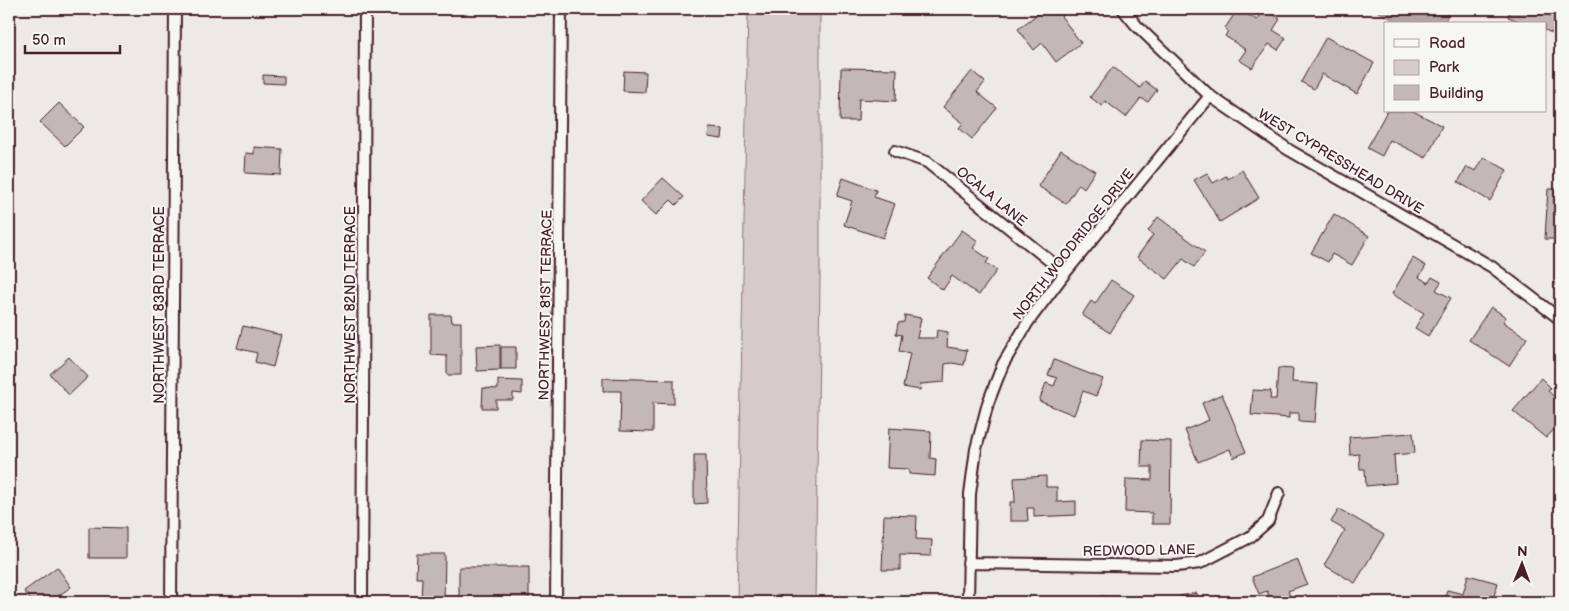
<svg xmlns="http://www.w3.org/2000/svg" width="1569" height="611" font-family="'Balsamiq Sans',sans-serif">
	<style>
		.green { fill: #d4cbca; stroke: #8f757a }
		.water { fill: #b1a2a3; stroke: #886e73 }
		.building { fill: #c4b7b7; stroke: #4a1f2b }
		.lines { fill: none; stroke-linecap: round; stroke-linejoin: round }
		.minor-casing { stroke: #4a1f2b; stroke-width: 14 }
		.minor { stroke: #f6f6f2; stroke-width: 10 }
		.labels { text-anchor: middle; stroke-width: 4; stroke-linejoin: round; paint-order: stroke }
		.street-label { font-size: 14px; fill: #4a1f2b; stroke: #f6f6f2 }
	</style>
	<rect width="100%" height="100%" fill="#ece9e6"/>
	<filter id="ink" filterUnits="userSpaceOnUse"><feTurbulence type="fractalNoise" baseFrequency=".02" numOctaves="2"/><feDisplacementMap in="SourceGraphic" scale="10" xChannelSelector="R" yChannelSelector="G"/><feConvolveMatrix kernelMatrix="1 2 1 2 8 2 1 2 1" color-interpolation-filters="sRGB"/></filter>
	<g filter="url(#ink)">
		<!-- green -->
		<path class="green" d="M748 9H820V281L815 602H737Z"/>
		<!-- water -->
		<path class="water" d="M1374 9H1449L1445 24H1400Z"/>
		<!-- building -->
		<path class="building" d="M1044 9H1071L1061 16 1081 43 1056 62 1042 43 1034 50 1018 29Z
			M1238 9 1257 20 1265 9 1280 19 1273 30 1286 38 1278 50 1269 44 1252 68 1239 60 1246 50 1225 36 1228 31 1225 28Z
			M1511 9H1548L1547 14 1560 18V26L1557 35 1545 30V24H1526L1508 17Z
			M1326 37 1374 63 1357 94 1322 74 1314 89 1301 82Z
			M1113 67 1140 88 1145 81 1157 90 1148 102 1141 98 1126 117 1105 101 1102 106 1090 97Z
			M841 68 897 69 896 101 859 99 858 121H840Z
			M624 71 646 72 645 92 623 91Z
			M972 71 985 82 977 92 997 108 972 139 959 128 963 123 943 107Z
			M263 75 284 76V84L263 83Z
			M59 103 84 127 65 146 40 122Z
			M1387 111H1413L1442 126 1426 158 1390 140 1382 156 1367 148Z
			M709 128 723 129 722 139 708 137Z
			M254 147 282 149 281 175 245 173 246 153 254 154Z
			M1061 150 1095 171 1084 188 1079 184 1066 204 1038 186Z
			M1484 157 1507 170 1490 201 1458 182 1467 167 1476 171Z
			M1242 170 1259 198 1220 222 1194 180 1207 173 1213 183 1226 176 1228 179Z
			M663 178 684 197 676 205 671 200 656 215 641 201Z
			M843 178 876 190 874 197 895 204 883 238 844 225 852 201 837 196Z
			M1548 189H1560V239H1545Z
			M1334 214 1369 236 1352 265 1332 254 1328 262 1311 253Z
			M1158 217 1205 252 1194 267 1183 259 1167 279 1137 257 1153 235 1148 231Z
			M962 230 978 241 973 248 989 259 986 263 997 270 979 295 952 276 943 290 927 278Z
			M1413 258 1426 266 1419 277 1428 283 1432 277 1441 282 1436 290 1451 298 1428 336 1415 328 1424 313 1392 294Z
			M1111 280 1134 295 1110 333 1082 315 1091 301 1095 304Z
			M1491 307 1506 317 1503 322 1527 338 1509 366 1469 340Z
			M431 315H451L452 322H461V375H447V356L431 355Z
			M905 315 921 318 917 338H936L937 330 948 332 947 347 967 350 964 365 952 363 945 364 944 382 921 384 920 390 903 387 910 353 899 351 902 335 896 334 898 323 904 322Z
			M243 326 281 335 273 367 255 362 257 353 237 348Z
			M500 345V370L477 371 476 346Z
			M501 347H516V369H501Z
			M69 357 88 377 69 395 50 374Z
			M1054 360 1103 379 1096 396 1083 391 1074 415 1039 401 1046 383 1054 386 1057 378 1048 375Z
			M1278 368 1293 369 1292 382 1318 384 1315 422 1299 421V413H1289V418L1251 415 1253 390 1271 391 1270 399H1276Z
			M603 378 674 380V404L653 403V432L620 431 621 391H603Z
			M1541 378 1551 388 1548 391 1560 402V423L1546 438 1513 411Z
			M498 380 522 381V394L513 393V400H496V408H482L483 388 498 389Z
			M1222 394 1246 452 1233 458 1230 449 1198 462 1185 430 1209 420 1202 403Z
			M889 428 931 431 930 458 936 459 935 476 909 474V469L887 468Z
			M1413 433 1415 453 1394 455 1396 483 1366 486 1365 469H1360L1359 454 1350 455 1349 437Z
			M1142 440 1171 441 1170 524H1152V513L1125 512 1126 479 1152 480V467H1141Z
			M694 455H706L707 503 694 504Z
			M1046 476V487H1057V502L1076 501V515L1034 517V508H1027L1028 521H1010V502H1015L1014 478Z
			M1339 509 1384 535 1355 583 1324 565 1345 530 1331 522Z
			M884 515 917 516 916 539 932 540 931 556 900 555V570H882Z
			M89 527 126 528V558H89Z
			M417 554H445L444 602H421L422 578H416Z
			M1297 559 1307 584 1288 591 1293 602H1271L1267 591 1259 594 1252 577Z
			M57 567 71 587 54 599 57 602H32L24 591Z
			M459 567H529V602H459Z
			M1468 575 1498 583 1492 602H1444L1447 590 1463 594Z
			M1197 593 1198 602H1181L1180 596Z
			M1100 596 1118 597V602H1100Z
			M1234 596 1235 602H1210V600Z
			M1005 599H1068V602H1005Z
			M241 601 292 602H241Z"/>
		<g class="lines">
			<!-- minor casing -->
			<g class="minor-casing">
				<path id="minor" d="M1123 9 1136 25 1210 96 1289 150 1492 267 1560 319
					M895 151 927 162 1065 273
					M968 563 1177 566 1200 563 1250 537 1268 521 1279 493
					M171 602 175 9
					M362 602 365 9
					M556 602 561 9
					M968 602 970 494 976 449 988 403 1003 364 1028 322 1065 273 1210 96"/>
			</g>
			<!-- minor -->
			<use href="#minor" class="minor"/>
		</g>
	</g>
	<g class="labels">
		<!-- street labels -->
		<g class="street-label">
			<text transform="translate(1341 161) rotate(31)" y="5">WEST CYPRESSHEAD DRIVE</text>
			<text transform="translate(992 196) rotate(39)" y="5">OCALA LANE</text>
			<text transform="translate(1073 244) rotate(-52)" y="5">NORTH WOODRIDGE DRIVE</text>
			<text transform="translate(159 305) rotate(-90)" y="5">NORTHWEST 83RD TERRACE</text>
			<text transform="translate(350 305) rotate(-90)" y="5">NORTHWEST 82ND TERRACE</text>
			<text transform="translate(545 305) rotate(-89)" y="5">NORTHWEST 81ST TERRACE</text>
			<text transform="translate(1139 550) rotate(-1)" y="5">REDWOOD LANE</text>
		</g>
	</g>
	<!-- margin -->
	<rect width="1569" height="611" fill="none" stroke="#f6f6f2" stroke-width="30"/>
	<rect x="15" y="15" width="1539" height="581" fill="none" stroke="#4a1f2b" stroke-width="2" filter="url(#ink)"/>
	<!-- legend -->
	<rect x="1384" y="22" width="162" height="90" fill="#f6f6f2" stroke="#b1a0a2"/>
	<rect x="1394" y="39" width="25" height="8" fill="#f6f6f2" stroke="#b1a0a2"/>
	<text x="1429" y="48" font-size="15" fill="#4a1f2b">Road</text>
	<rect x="1394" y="60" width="25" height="15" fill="#d4cbca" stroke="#b1a0a2"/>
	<text x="1429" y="72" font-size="15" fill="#4a1f2b">Park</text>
	<rect x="1394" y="85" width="25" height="15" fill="#c4b7b7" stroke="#b1a0a2"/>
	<text x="1429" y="98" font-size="15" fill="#4a1f2b">Building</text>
	<!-- north arrow -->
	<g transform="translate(1522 564) rotate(1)" stroke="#f6f6f2" stroke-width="4" paint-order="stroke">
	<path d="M0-4L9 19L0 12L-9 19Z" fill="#4a1f2b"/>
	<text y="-8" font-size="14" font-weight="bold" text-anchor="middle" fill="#4a1f2b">N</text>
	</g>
	<!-- scale -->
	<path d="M25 45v8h95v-8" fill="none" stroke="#4a1f2b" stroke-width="2.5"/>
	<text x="32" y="45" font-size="15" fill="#4a1f2b" stroke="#f6f6f2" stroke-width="4" paint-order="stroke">50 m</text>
</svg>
